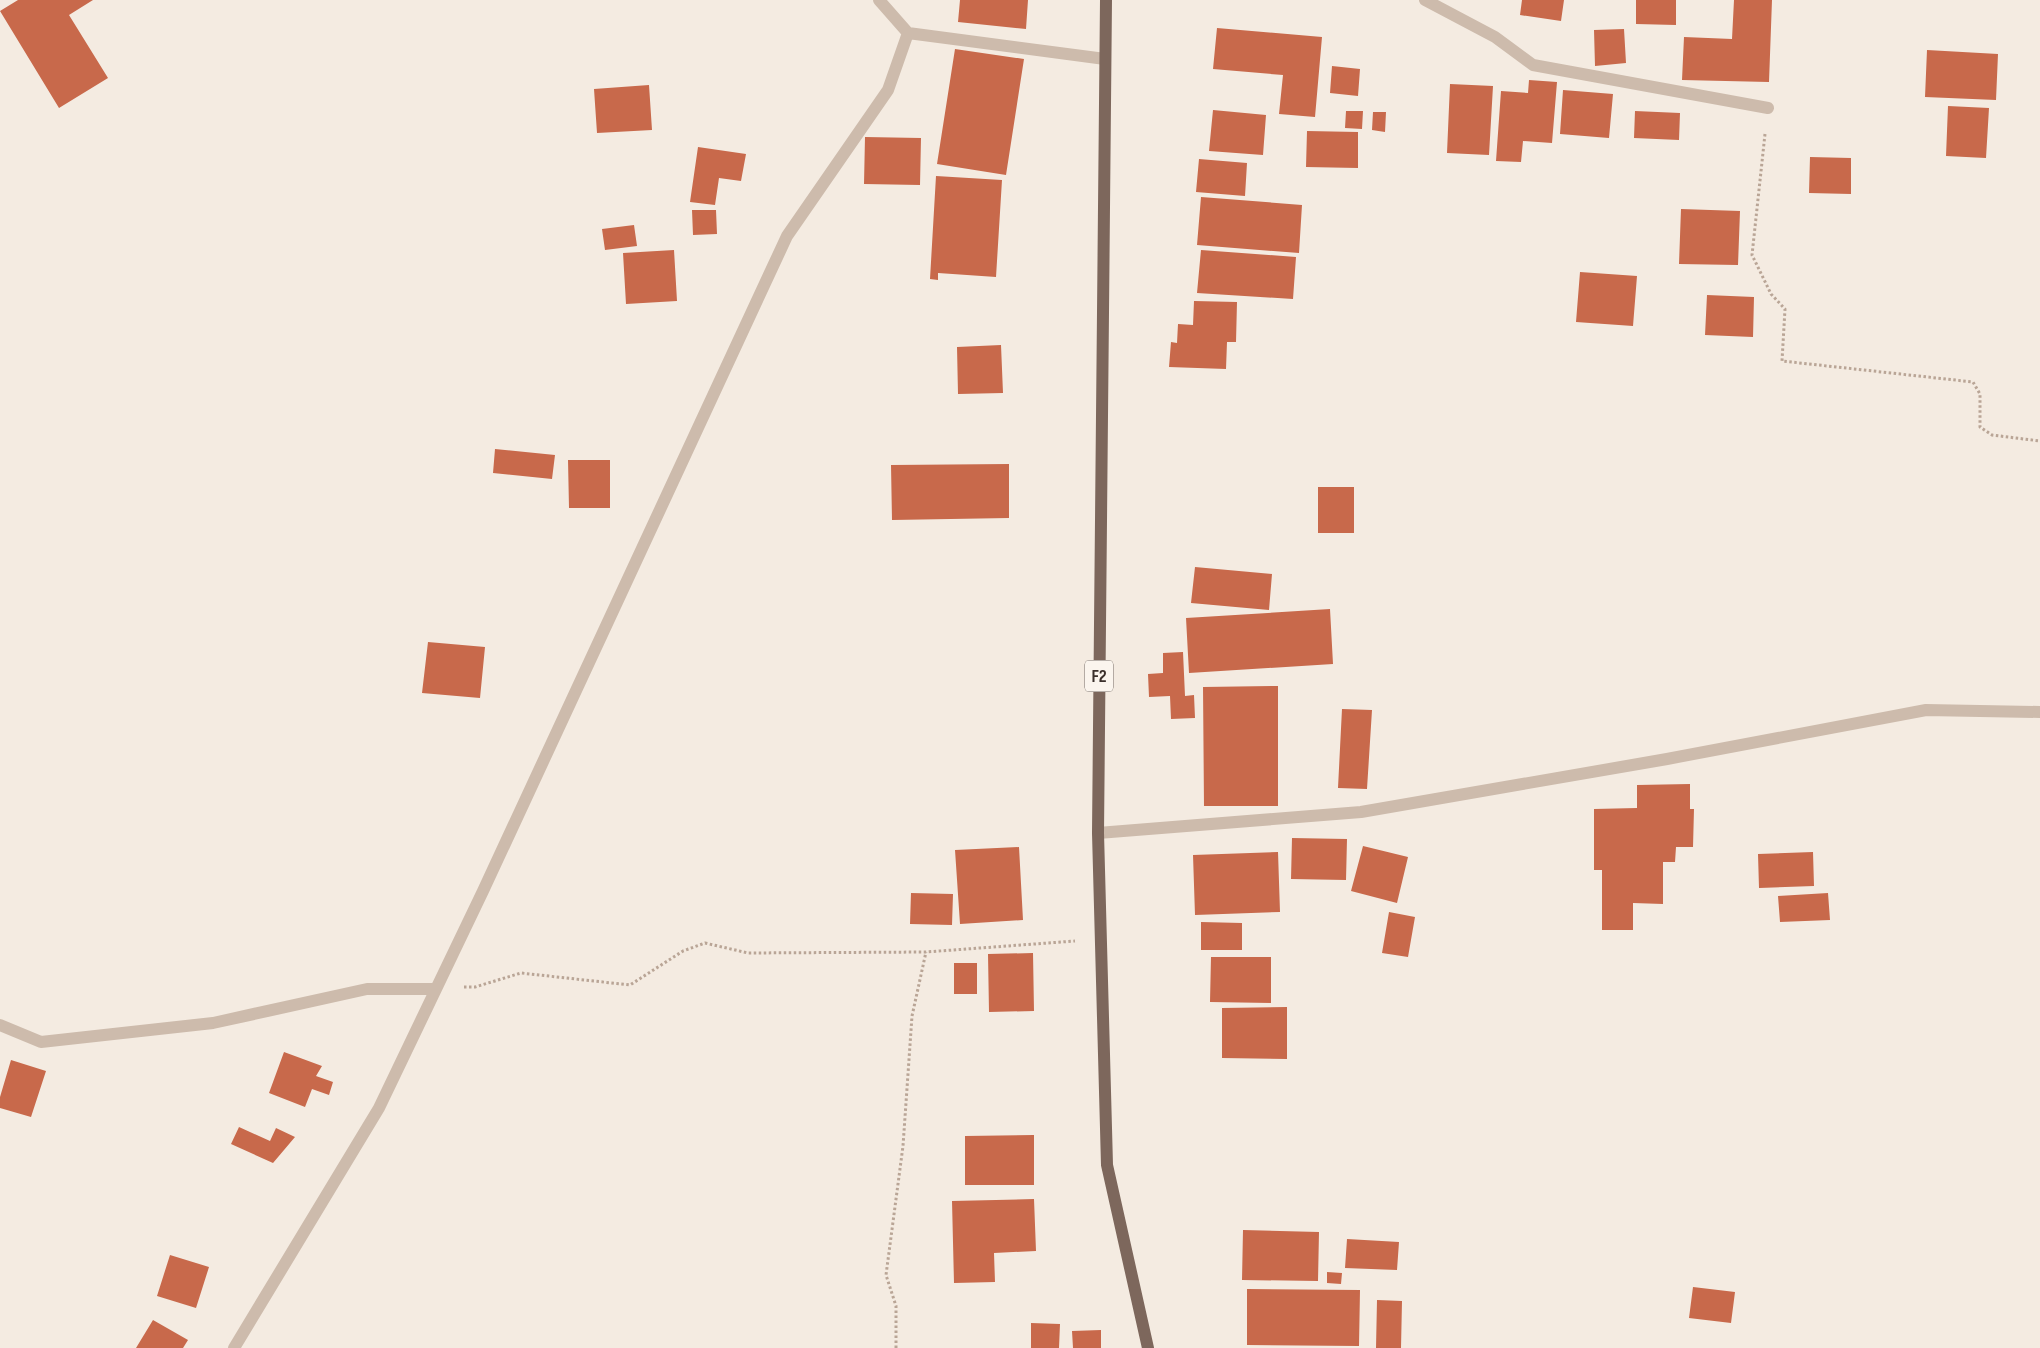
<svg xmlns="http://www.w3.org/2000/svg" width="2040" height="1348" font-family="'Sofia Sans Condensed',sans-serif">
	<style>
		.building { fill: #c8694b }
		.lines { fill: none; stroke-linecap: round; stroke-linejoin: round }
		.path { stroke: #b9a596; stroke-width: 3; stroke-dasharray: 2.5 2.5; stroke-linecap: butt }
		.minor { stroke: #cdbbac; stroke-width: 12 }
		.primary { stroke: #7d675c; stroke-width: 12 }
		.labels { text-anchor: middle; stroke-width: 4; stroke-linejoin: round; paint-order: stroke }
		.shield { fill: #fbf5ee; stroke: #756b66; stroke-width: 1 }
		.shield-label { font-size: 18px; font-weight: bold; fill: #3b302b }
	</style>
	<rect width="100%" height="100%" fill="#f4ebe1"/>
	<!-- building -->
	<path class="building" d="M18 0H93L69 15 108 78 59 108 0 11Z
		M960 0H1028L1026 29 958 22Z
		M1522 0H1564L1561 21 1520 15Z
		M1636 0H1676V25L1636 24Z
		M1734 0H1772L1769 82 1682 80 1684 37 1732 39Z
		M1217 28 1322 37 1315 117 1279 114 1283 75 1213 69Z
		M1624 29 1626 63 1595 66 1594 30Z
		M955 49 1024 59 1006 175 937 164Z
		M1927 50 1998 54 1996 100 1925 97Z
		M1332 66 1360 69 1358 96 1330 93Z
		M1529 80 1557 82 1552 143 1523 141 1521 162 1496 161 1501 91 1528 93Z
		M1450 84 1493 86 1489 155 1447 153Z
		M649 85 652 130 597 133 594 89Z
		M1563 90 1613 94 1609 138 1560 134Z
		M1948 106 1989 108 1986 158 1946 156Z
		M1213 110 1266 115 1263 155 1209 151Z
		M1346 111H1363L1362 129 1345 128Z
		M1635 111 1680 113 1679 140 1634 138Z
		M1373 112H1386L1385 132 1372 130Z
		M1307 131 1358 132V168L1306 167Z
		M865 137 921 138 920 185 864 184Z
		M698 147 746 154 741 181 719 178 715 205 690 202Z
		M1810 157 1851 158V194L1809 193Z
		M1199 159 1247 163 1245 196 1196 192Z
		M936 176 1002 180 996 277 938 273V280L930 279Z
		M1201 197 1302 205 1299 253 1197 245Z
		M1681 209 1740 211 1738 265 1679 264Z
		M692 210H716L717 234 693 235Z
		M634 225 637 246 605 250 602 229Z
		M674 250 677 301 626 304 623 253Z
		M1201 250 1296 257 1293 299 1197 293Z
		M1580 272 1637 276 1633 326 1576 322Z
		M1707 295 1754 297 1753 337 1705 335Z
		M1194 301 1237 302 1236 342H1227L1226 369 1169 367 1171 342 1177 343 1178 324 1193 325Z
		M1001 345 1003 393 958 394 957 347Z
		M495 449 555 455 552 479 493 473Z
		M568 460H610V508H569Z
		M1009 464V518L892 520 891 465Z
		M1318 487H1354V533H1318Z
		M1195 567 1272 574 1269 610 1191 603Z
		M1330 609 1333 664 1189 673 1186 618Z
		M428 642 485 647 480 698 422 693Z
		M1183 652 1185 696 1194 695 1195 718 1171 719 1170 696 1149 697 1148 674 1163 673V653Z
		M1278 686V806H1204L1203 687Z
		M1342 709 1372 710 1367 789 1338 788Z
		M1690 784V809H1694L1693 847H1676L1675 862H1663V904L1633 903V930H1602V870H1594V809L1637 808V785Z
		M1292 838 1347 839 1346 880 1291 879Z
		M1363 846 1408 857 1397 903 1351 891Z
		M1019 847 1023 920 960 924 955 850Z
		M1278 852 1280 912 1195 915 1193 855Z
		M1813 852 1814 886 1759 888 1758 854Z
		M911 893 953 894 952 925 910 924Z
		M1828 893 1830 920 1780 922 1778 896Z
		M1389 912 1415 917 1408 957 1382 953Z
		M1201 922 1242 923V950H1201Z
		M1033 953 1034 1011 989 1012 988 954Z
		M1211 957H1271V1003L1210 1002Z
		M954 963H977V994H954Z
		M1287 1007V1059L1222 1058V1008Z
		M284 1052 322 1066 316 1076 333 1082 329 1095 312 1089 305 1107 269 1093Z
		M11 1060 46 1071 31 1117 0 1108V1097Z
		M239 1127 270 1141 276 1128 295 1137 273 1163 231 1144Z
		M1034 1135V1185H965V1136Z
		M1034 1199 1036 1251 994 1253 995 1282 954 1283 952 1201Z
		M1243 1230 1319 1232 1318 1281 1242 1280Z
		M1347 1239 1399 1242 1397 1270 1345 1268Z
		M170 1255 209 1267 196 1308 157 1296Z
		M1327 1272 1342 1273 1341 1284 1327 1283Z
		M1693 1287 1735 1292 1731 1323 1689 1318Z
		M1247 1289 1360 1290 1359 1346 1247 1345Z
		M1377 1300 1402 1301 1401 1348H1376Z
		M153 1320 188 1340 183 1348H136Z
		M1031 1323 1060 1324 1059 1348H1031Z
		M1101 1330V1348H1073L1072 1331Z"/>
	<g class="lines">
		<!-- path -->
		<path class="path" d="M1765 134 1752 255 1771 294 1785 309 1782 361 1973 382 1980 394V427L1992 435 2040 441
			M464 987H475L521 973 630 985 683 951 705 943 748 953 926 952 1075 941
			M896 1348V1306L886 1275 903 1146 912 1016 926 952"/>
		<!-- minor -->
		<path class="minor" d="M879 0 908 33 1105 59
			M1425 0 1495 37 1533 65 1768 108
			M1098 833 1361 812 1667 759 1926 710 2040 712
			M0 1025 41 1042 213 1023 367 989H436
			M234 1348 379 1108 483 891 787 236 888 90 908 33"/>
		<!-- primary -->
		<path class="primary" d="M1106 0 1098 833 1107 1165 1148 1348"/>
	</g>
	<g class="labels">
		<!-- shield labels -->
		<rect class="shield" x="1085" y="660.5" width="28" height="31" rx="4"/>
		<g class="shield-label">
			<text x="1099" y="682">F2</text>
		</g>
	</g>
</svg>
